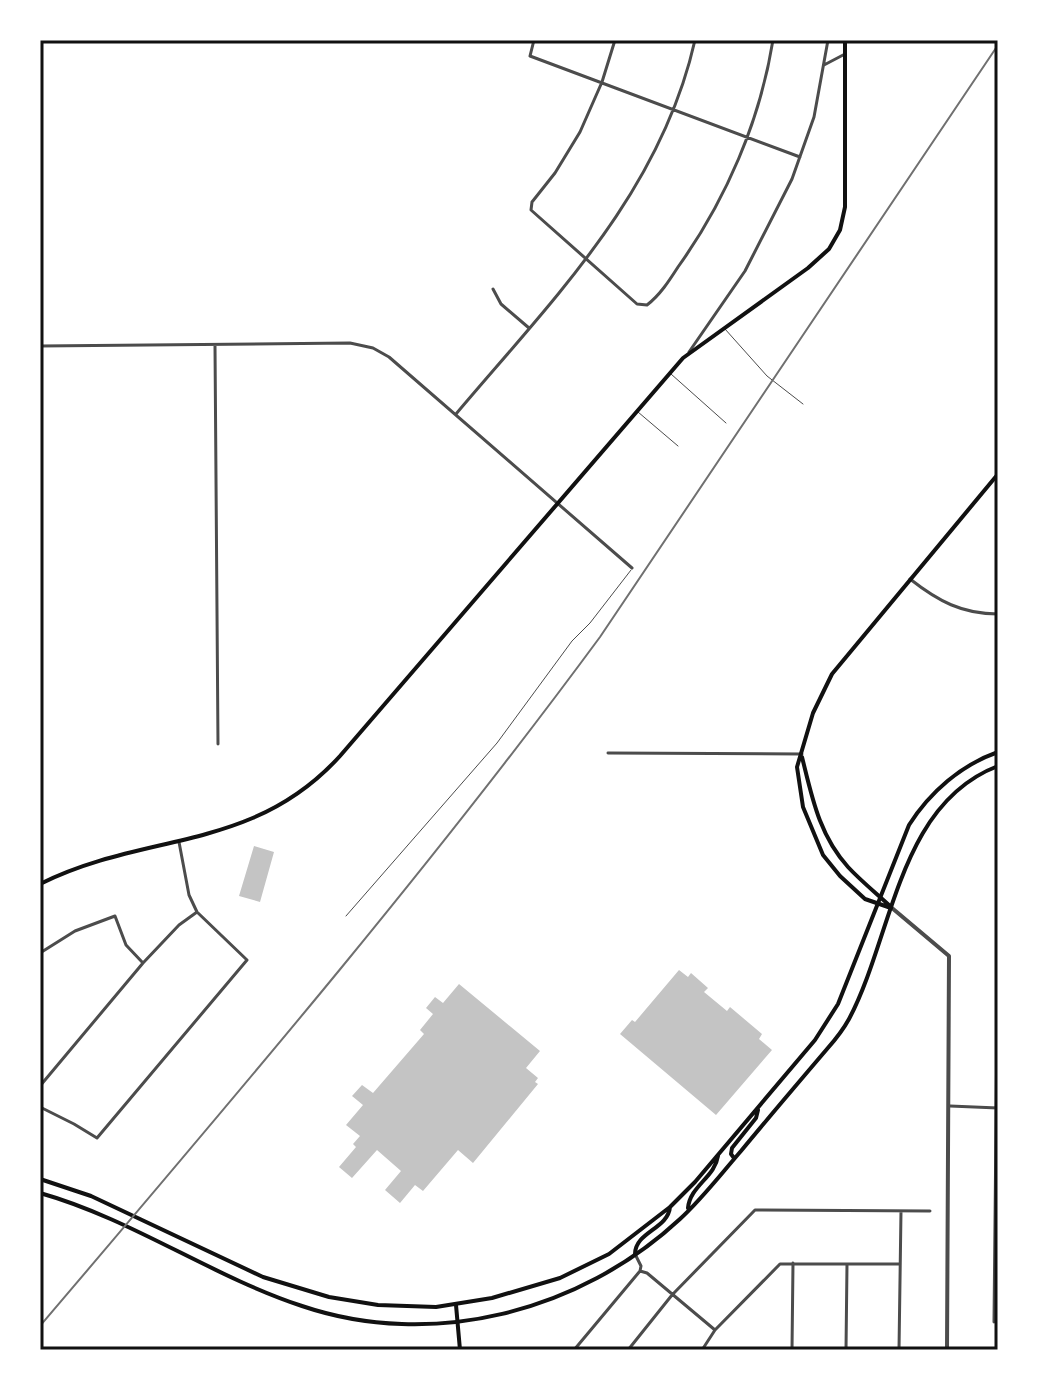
<svg xmlns="http://www.w3.org/2000/svg" width="1038" height="1390" font-family="'PT Sans Narrow',sans-serif">
	<style>
		.building { fill: #c4c4c4 }
		.lines { fill: none; stroke-linecap: round; stroke-linejoin: round }
		.service { stroke: #4c4c4c; stroke-width: 1 }
		.minor { stroke: #4c4c4c; stroke-width: 3 }
		.tertiary { stroke: #4c4c4c; stroke-width: 4 }
		.secondary { stroke: #111; stroke-width: 4 }
		.primary { stroke: #111; stroke-width: 4 }
		.rail { stroke: #707070; stroke-width: 2 }
		.neatline { fill: none; stroke: #111; stroke-width: 3 }
	</style>
	<rect width="100%" height="100%" fill="#fff"/>
	<!-- building -->
	<path class="building" d="M254 846 274 852 260 902 239 896Z
		M679 970 688 977 691 973 708 988 704 992 727 1011 730 1007 762 1034 759 1039 772 1050 716 1115 620 1034 632 1020 635 1022Z
		M459 984 540 1051 526 1068 538 1078 535 1082 538 1084 473 1163 458 1150 423 1191 415 1185 400 1203 385 1190 401 1171 377 1150 352 1178 339 1167 356 1147 353 1144 360 1136 346 1125 363 1105 352 1096 362 1085 373 1093 424 1034 420 1030 433 1014 426 1008 435 997 443 1003Z"/>
	<g class="lines">
		<!-- service -->
		<path class="service" d="M725 329 767 376 803 404
			M671 374 726 423
			M638 412 678 446
			M346 916 497 743 572 641 590 623 631 570"/>
		<!-- minor -->
		<path class="minor" d="M534 40 530 56 800 157
			M615 40 602 82 580 132 555 173 532 202 531 210 637 304 647 305C660 295 669 281 678 267 726 200 760 121 773 40
			M824 65 845 54
			M493 289 501 304 529 328
			M40 346 350 343 373 348 389 357 632 568
			M215 346 218 744
			M689 352 745 271 792 179 814 117 828 40
			M456 414C553 299 661 192 695 40
			M910 579C938 601 962 614 998 614
			M608 753 802 754
			M40 953 75 931 115 916 126 945 143 963
			M40 1086 143 963 179 925 197 912
			M950 1106 998 1108
			M40 1107 74 1124 97 1138 247 960 197 912 189 895 179 842
			M635 1254 641 1266 640 1271
			M640 1271 647 1273 715 1330
			M994 1322 998 926
			M574 1350 640 1271
			M628 1350 672 1295 755 1210 930 1211
			M702 1350 715 1330 780 1264H900
			M792 1350 793 1263
			M846 1350 847 1264
			M899 1350 901 1211"/>
		<!-- tertiary -->
		<path class="tertiary" d="M892 908 949 956 947 1350"/>
		<!-- secondary -->
		<path class="secondary" d="M802 757C812 797 819 835 848 867 861 881 876 893 890 906
			M40 884C146 831 252 853 340 756L683 358 808 268 829 249 840 230 845 207V40
			M891 908 865 899 840 876 823 855 803 807 797 767 813 713 832 674 998 474
			M456 1305 460 1350"/>
		<!-- primary -->
		<path class="primary" d="M734 1158 731 1154 732 1148 756 1118 758 1110
			M40 1179 91 1196 263 1277 329 1297 378 1305 436 1307 492 1298 560 1278 609 1254 670 1207 695 1182 815 1040 838 1004 909 825C930 792 961 765 998 752
			M40 1193C132 1219 211 1276 302 1306 432 1350 580 1312 680 1219 702 1199 721 1174 741 1151 769 1117 798 1083 827 1049 835 1040 843 1030 849 1019 893 936 898 804 998 766
			M688 1208C690 1186 715 1177 718 1156
			M635 1254C635 1232 668 1229 670 1207"/>
		<!-- rail -->
		<path class="rail" d="M40 1326C232 1100 424 876 600 637L998 45"/>
	</g>
	<!-- border -->
	<rect width="1038" height="1390" fill="none" stroke="#ffffff" stroke-width="84"/>
	<rect x="42" y="42" width="954" height="1306" class="neatline"/>
</svg>
